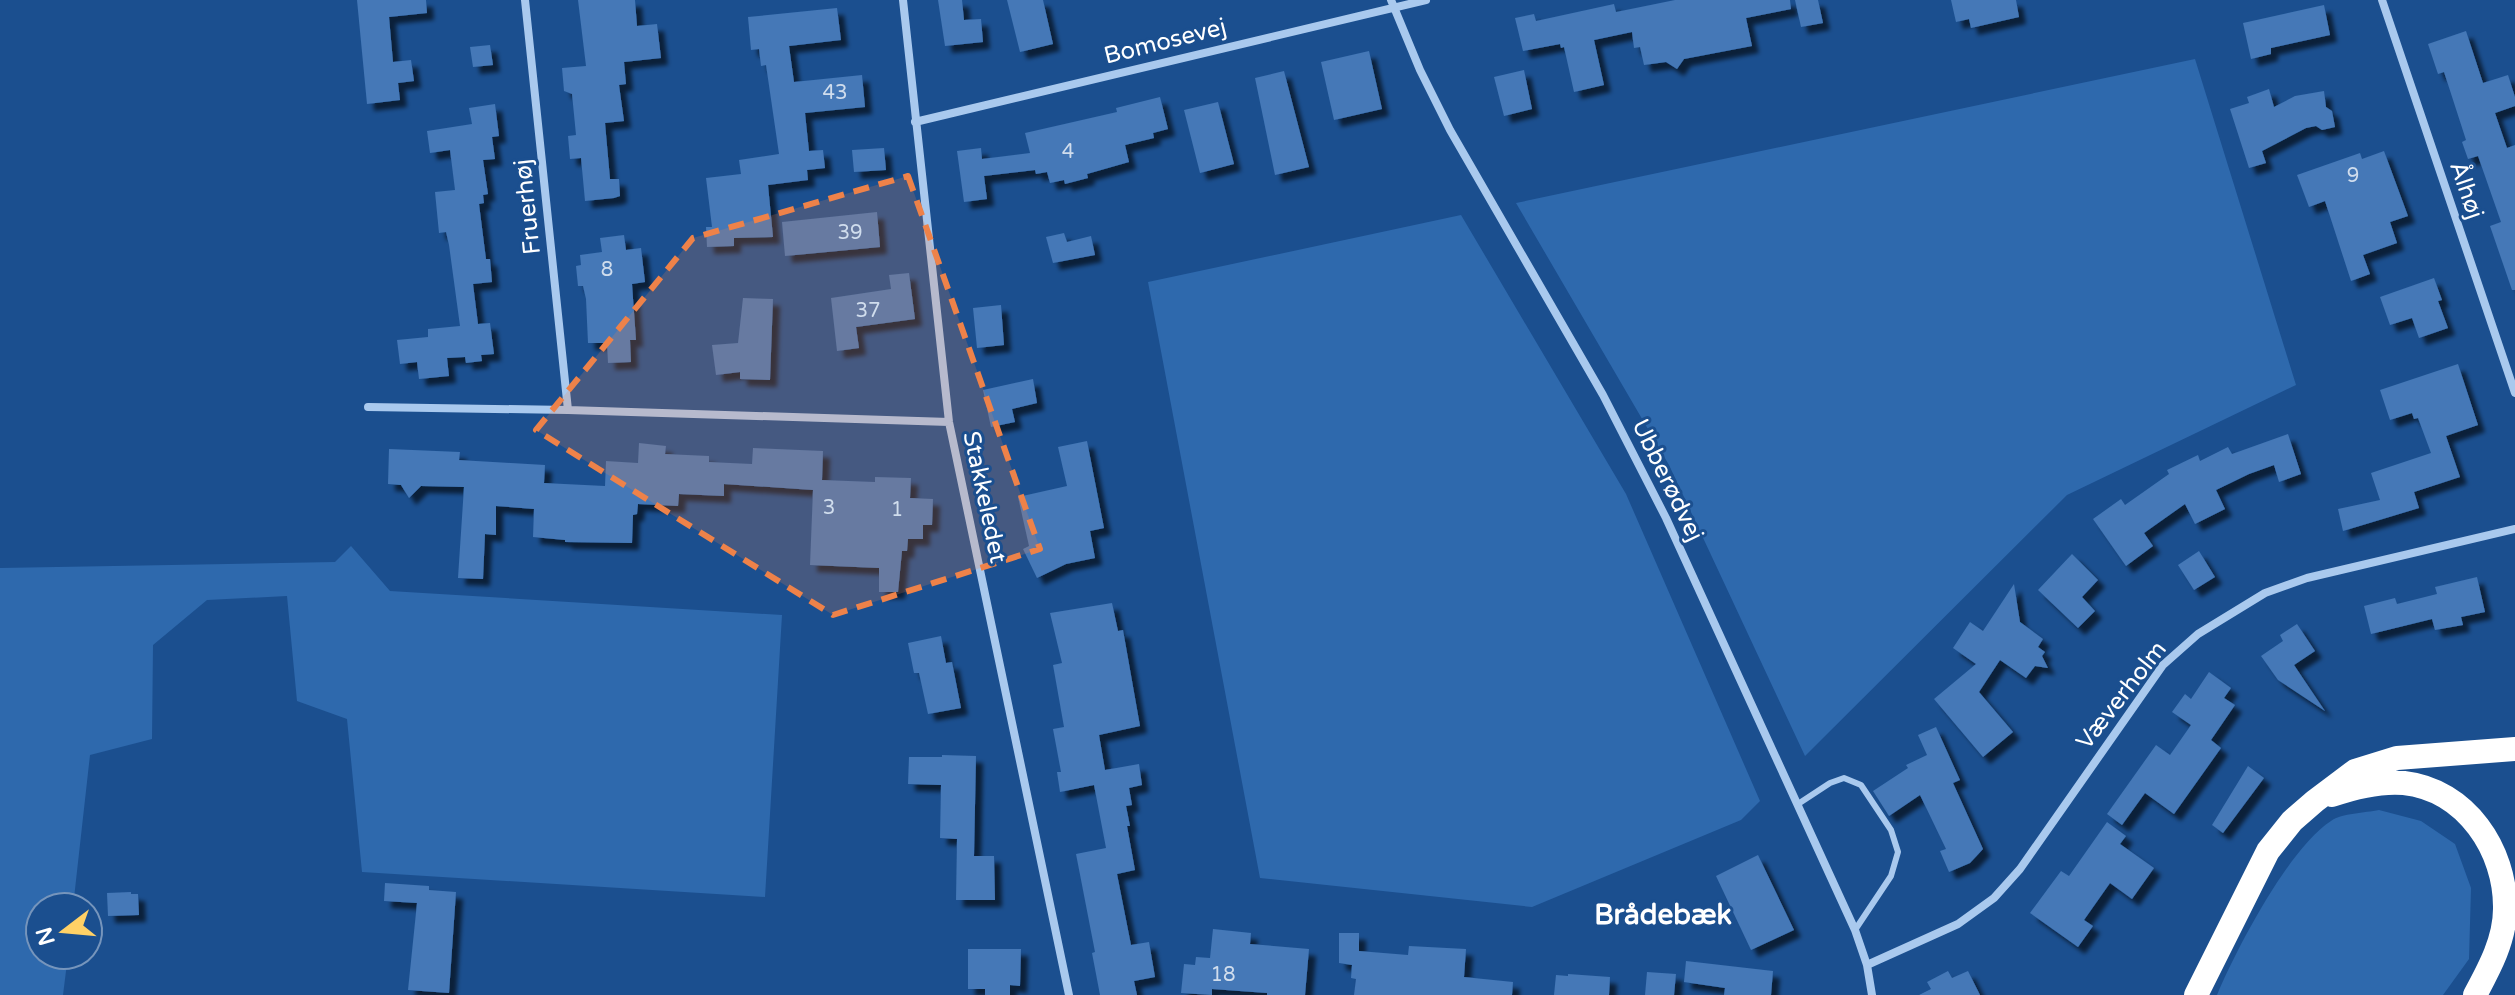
<svg xmlns="http://www.w3.org/2000/svg" width="2515" height="995" font-family="'Varela Round',sans-serif">
	<style>
		.green { fill: #2e69ad }
		.building { fill: #4478b7; filter: url(#shadow) }
		.lines { fill: none; stroke-linecap: round; stroke-linejoin: round }
		.service { stroke: #a9c9ee; stroke-width: 6 }
		.minor { stroke: #a9c9ee; stroke-width: 8 }
		.motorway { stroke: #fff; stroke-width: 24 }
		.marked { fill: #ee8249; fill-opacity: 0.2; stroke: #ee8249; stroke-width: 6; stroke-dasharray: 16 10; stroke-linejoin: round }
		.labels { text-anchor: middle; stroke-width: 6; stroke-linejoin: round; paint-order: stroke }
		.number-label { font-size: 20px; fill: #d0dded }
		.street-label { font-size: 24px; fill: #fff; stroke: #1b4f8f }
		.quarter-label { font-size: 28px; font-weight: bold; fill: #fff; stroke: #1b4f8f }
	</style>
	<defs>
		<filter id="shadow"><feDropShadow dx="7" dy="7" stdDeviation="2" flood-color="#0009"/></filter>
	</defs>
	<rect width="100%" height="100%" fill="#1b4f8f"/>
	<!-- green -->
	<path class="green" d="M2195 59 2296 385 2067 495 1805 756 1669 465 1516 203Z
		M1461 215 1626 494 1760 801 1741 820 1532 907 1260 878 1148 282Z
		M351 546 390 591 782 615 765 897 362 872 347 719 297 701 287 596 207 600 153 645 152 739 90 755 73 907H40V955H68L63 995H0V568L335 562Z
		M2379 810 2421 821 2455 844 2471 888 2469 959 2443 995H2217C2237 948 2289 848 2331 821 2342 813 2365 813 2379 810Z"/>
	<!-- building -->
	<path class="building" d="M357 0H426L427 13 389 17 393 62 411 60 414 81 398 83 400 100 367 104Z
		M578 0H635L637 26 657 24 661 58 624 62 626 84 619 85 624 121 605 123 610 179H619L620 196 614 198 585 201 581 158 570 159 568 136 576 135 572 94 564 91 562 68 586 66Z
		M938 0H962L964 20 981 19 983 42 945 46Z
		M1007 0H1043L1053 44 1020 52Z
		M1675 0H1790L1791 9 1746 18 1752 46 1684 59 1677 69 1666 62 1644 65 1640 47 1634 48 1632 32 1594 40 1604 85 1574 92 1564 47 1561 48 1560 44 1523 51 1515 18 1534 14 1536 21 1614 4 1616 12Z
		M1795 0H1818L1823 23 1801 27Z
		M1951 0H2016L2019 17 1971 28 1969 19 1956 22Z
		M2324 5 2330 35 2271 48V54L2251 59 2243 23Z
		M837 8 841 40 789 46 794 82 862 75 865 107 805 113 809 151 823 150 825 168 807 170 808 180 768 185 773 237 734 238V246L707 247 706 227H712L706 178 741 174 739 160 779 154 766 65 761 66 759 49 751 50 748 17Z
		M2466 31 2483 83 2508 75 2515 97V106L2495 113 2507 148 2515 145V290H2512L2490 226 2501 222 2478 156 2468 159 2462 142 2466 140 2444 72 2438 74 2428 44Z
		M490 45 493 65 473 67 470 47Z
		M1369 51 1382 109 1334 120 1321 62Z
		M1524 70 1532 109 1504 116 1494 77Z
		M1284 71 1309 167 1275 175 1255 78Z
		M2269 89 2274 107 2295 96 2324 91 2326 107 2332 111 2335 127 2322 130 2316 126 2306 128 2262 151 2266 163 2249 168 2230 109 2249 103 2247 97Z
		M1160 97 1168 129 1153 133 1154 138 1125 145 1129 162 1087 174 1088 178 1065 184 1064 180 1050 183 1047 172 1036 174 1035 170 984 176 987 199 964 202 957 151 981 148 982 159 1030 153 1025 133 1117 112 1116 108Z
		M1218 102 1234 164 1200 173 1184 110Z
		M495 104 499 136 492 137 495 159 483 160 488 194 483 195 484 203 479 204 486 259H490L492 282 473 284 478 324 490 323 494 354 481 355 482 361 466 363 465 357 447 358 449 376 419 379 417 362 400 364 397 340 428 337V329L460 326 449 245 446 232 439 233 435 192 455 190 450 150 430 153 427 131 472 124 469 108Z
		M884 148 886 170 854 172 852 150Z
		M2384 151 2408 216 2390 222 2397 243 2363 255 2370 274 2351 281 2325 201 2309 207 2297 175 2360 153 2362 159Z
		M877 212 880 247 785 256 782 222Z
		M1064 233 1067 242 1091 236 1095 255 1053 263 1046 237Z
		M624 235 626 250 641 248 645 282 632 284 636 340H630L631 362 608 363 607 343H588L586 299 583 286H578L576 266 581 265 580 255 602 252 600 238Z
		M909 273 915 319 856 327 859 348 837 351 831 298 891 289 889 275Z
		M2434 278 2442 300 2438 301 2448 328 2419 338 2412 318 2390 325 2380 297Z
		M743 298 773 299 770 380 740 379V372L716 375 712 345 738 343Z
		M1001 305 1004 345 977 348 973 308Z
		M2458 364 2478 425 2446 436 2460 477 2414 492 2419 508 2343 531 2338 509 2380 500 2371 473 2431 453 2418 418 2414 419 2412 413 2390 420 2380 390Z
		M1033 379 1037 403 1012 409 1015 422 991 427 983 390Z
		M2288 434 2301 474 2279 482 2274 465 2249 474 2216 490 2225 509 2195 524 2185 504 2144 533 2153 546 2126 566 2093 519 2121 499 2125 505 2169 474 2167 470 2198 455 2200 461 2228 447 2232 454Z
		M1087 441 1104 528 1090 531 1095 558 1066 564 1037 578 1023 549 1029 546 1018 497 1067 486 1058 447Z
		M639 443 666 446 665 454 709 456V462L752 464 753 448 823 451 822 480 875 482V477L911 478 910 498 933 499 932 525H923V539H908L907 551H902L898 592H879V568L810 565 813 490 724 484V496L679 494 678 506 638 504 637 514 633 515 632 543 565 542V540L533 537 534 509 496 506V535L485 534 483 579 458 578 464 487 421 486 409 498 401 485 388 484 389 449 460 452 459 460 545 465 544 483 605 486 606 461 638 463Z
		M2199 551 2215 577 2194 590 2178 565Z
		M2072 554 2098 580 2082 597 2095 611 2078 628 2038 590Z
		M2477 577 2485 612 2461 617 2463 625 2435 630 2432 619 2371 634 2364 606 2395 598 2397 604 2437 594 2435 587Z
		M2014 584 2020 622 2043 639 2038 647 2045 652 2042 656 2048 668 2035 666 2026 678 2000 660 1979 692 2013 732 1983 757 1934 699 1976 664 1953 648 1970 622 1983 631Z
		M1112 603 1118 631 1123 630 1140 726 1099 735 1105 770 1139 764 1142 785 1129 788 1132 805 1126 806 1130 826H1127L1135 870 1117 874 1131 945 1149 942 1155 977 1134 981 1137 995H1100L1092 953 1095 952 1076 854 1106 848 1094 785 1060 792 1057 772H1061L1053 729 1064 727 1053 665 1062 663 1050 613Z
		M2297 624 2315 651 2294 665 2325 711 2278 680 2261 656 2283 641 2280 635Z
		M941 636 946 663 952 662 961 708 928 714 919 673H914L908 643Z
		M2209 672 2231 688 2224 698 2235 705 2211 740 2221 748 2174 814 2145 793 2122 825 2107 814 2156 745 2170 755 2191 725 2172 712 2185 694 2191 699Z
		M1936 727 1960 780 1953 783 1983 849 1970 863 1949 872 1940 851 1946 849 1920 795 1889 816 1873 791 1908 768 1906 765 1927 755 1918 735Z
		M942 755 976 756 974 856H994L995 900H956L957 839 940 838 941 785 908 784 909 757H942Z
		M2248 766 2264 778 2223 833 2212 825Z
		M2107 822 2126 836 2120 844 2154 868 2132 899 2110 883 2084 920 2093 926 2078 947 2030 913 2061 871 2069 876Z
		M1758 855 1794 930 1751 950 1716 876Z
		M385 883 429 886V890L456 892 449 993 408 990 417 903 384 901Z
		M131 892V894H138L139 915 108 916 107 893Z
		M1213 929 1251 933 1250 944 1309 949 1305 995H1267V993L1212 989V995L1181 993 1184 964 1195 965 1196 957 1210 958Z
		M1339 933H1359V951L1408 955 1409 946 1466 949 1464 977 1513 982 1512 995H1354L1356 979 1351 978 1352 965 1339 963Z
		M968 949H1021L1020 986 1010 985V995H985V989H968Z
		M1686 961 1773 971 1771 995H1724L1725 988 1684 982Z
		M1948 971 1952 978 1968 971 1980 995H1919L1931 989 1927 982Z
		M1647 972 1676 974 1674 995H1645Z
		M1568 974 1610 977 1609 995H1554L1556 975 1568 976Z"/>
	<g class="lines">
		<!-- service -->
		<path class="service" d="M1798 804 1830 783 1844 778 1861 785 1891 830 1898 852 1891 876 1855 930"/>
		<!-- minor -->
		<path class="minor" d="M525 0 568 410 949 422
			M903 0 949 422 1069 995
			M1391 0 1420 70 1450 130 1603 395 1666 518 1855 930 1867 965 1872 995
			M2382 0 2515 393
			M915 122 1426 0
			M368 407 568 410
			M1867 965 1958 924 1994 898 2020 869 2163 665 2198 634 2265 593 2307 578 2515 529"/>
		<!-- motorway -->
		<path class="motorway" d="M2332 795C2355 787 2379 781 2404 783 2466 790 2506 850 2505 909 2505 940 2489 969 2475 995
			M2196 995 2268 851 2292 821 2315 801 2355 771 2397 758 2515 749"/>
	</g>
	<!-- marked area -->
	<path class="marked" d="M908 176 1040 549 833 615 536 430 693 238Z"/>
	<g class="labels">
		<!-- number labels -->
		<g class="number-label">
			<text x="835" y="99">43</text>
			<text x="1068" y="158">4</text>
			<text x="2353" y="182">9</text>
			<text x="850" y="239">39</text>
			<text x="607" y="276">8</text>
			<text x="868" y="317">37</text>
			<text x="829" y="514">3</text>
			<text x="897" y="516">1</text>
			<text x="1223" y="981">18</text>
		</g>
		<!-- street labels -->
		<g class="street-label">
			<text transform="translate(1165 41) rotate(-14)" y="8">Bomosevej</text>
			<text transform="translate(2467 190) rotate(71)" y="8">Ålhøj</text>
			<text transform="translate(527 207) rotate(-96)" y="8">Fruerhøj</text>
			<text transform="translate(1668 480) rotate(64)" y="8">Ubberødvej</text>
			<text transform="translate(985 497) rotate(78)" y="8">Stakkeledet</text>
			<text transform="translate(2121 695) rotate(-52)" y="8">Væverholm</text>
		</g>
		<!-- quarter labels -->
		<g class="quarter-label">
			<text x="1663" y="924">Brådebæk</text>
		</g>
	</g>
	<!-- north arrow -->
	<g transform="translate(64 931) rotate(254)"><circle r="38" fill="#1b4f8f" stroke="#7695bc" stroke-width="2"/>
	<path d="M0-6L14 30L0 20L-14 30Z" fill="#ffd166"/>
	<text y="-12" font-size="22" font-weight="bold" text-anchor="middle" fill="#ffffff">N</text>
	</g>
</svg>
